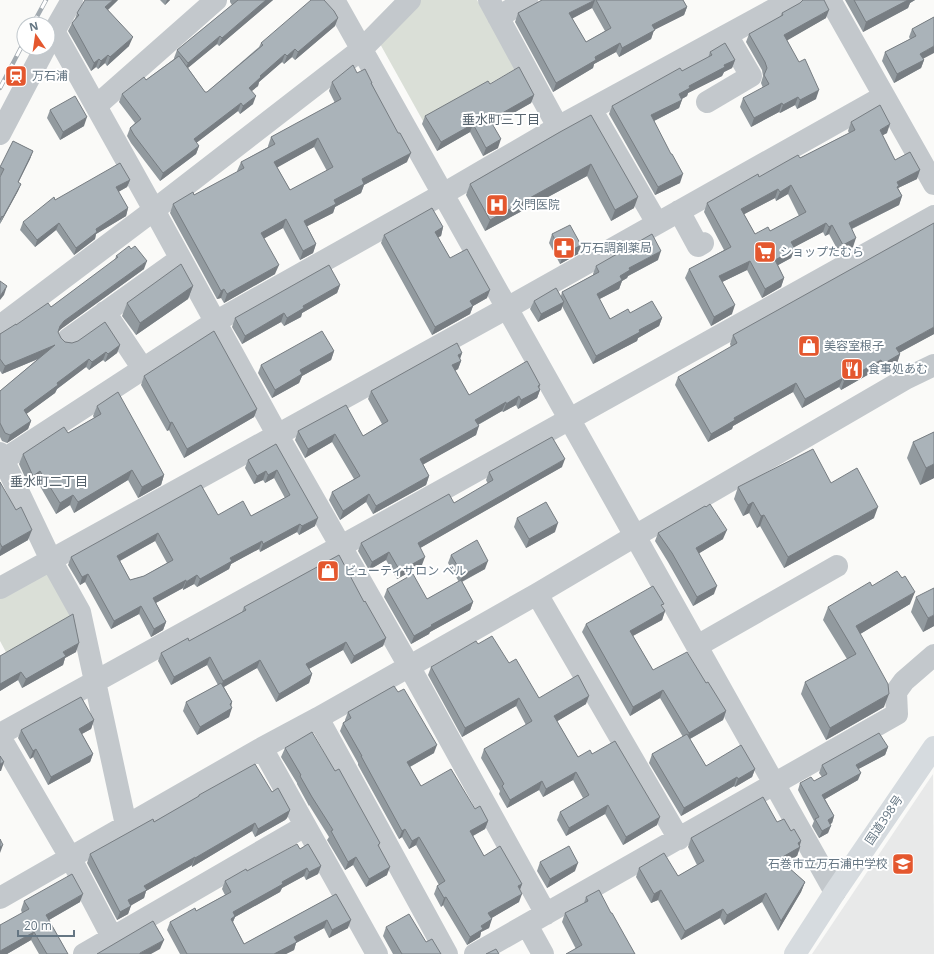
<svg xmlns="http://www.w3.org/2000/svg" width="934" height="954" font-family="'Open Sans','Noto Sans JP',sans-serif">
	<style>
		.built { fill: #e8e9e9 }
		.green { fill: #dadfd7 }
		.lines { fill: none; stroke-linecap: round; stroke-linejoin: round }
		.minor { stroke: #c3c8cc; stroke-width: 22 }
		.highway { stroke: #d6dbdf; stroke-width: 22 }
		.rail-casing { stroke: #a2aab0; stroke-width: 4.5 }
		.rail { stroke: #fff; stroke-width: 3; stroke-dasharray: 9; stroke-linecap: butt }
		.wall { fill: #929a9f; fill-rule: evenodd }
		.shaded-wall { fill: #777d82 }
		.building { fill: #aab3b9; stroke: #777d82; fill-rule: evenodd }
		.labels { text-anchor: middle; stroke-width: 4; stroke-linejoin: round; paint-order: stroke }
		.poi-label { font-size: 12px; fill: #657683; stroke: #fff; text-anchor: start }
		.street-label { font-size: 12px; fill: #657683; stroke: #fff }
		.neighbourhood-label { font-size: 13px; fill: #57646e; stroke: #fff }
	</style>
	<rect width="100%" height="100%" fill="#fafaf8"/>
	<!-- built -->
	<path class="built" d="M933 774 934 954H812Z"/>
	<!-- green -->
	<path class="green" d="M418 0H477L517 68 423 121 379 42Z
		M48 570 75 616 7 654 0 641V597Z"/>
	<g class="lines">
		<!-- minor -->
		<path class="minor" d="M334 0 835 892
			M489 0 558 127
			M830 0 934 184
			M498 17 527 0
			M54 31 154 210 277 434 409 666 546 914
			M48 42 72 0
			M707 102 751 76 727 35
			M96 106 216 0
			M591 109 657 223
			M0 134 45 48
			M679 211 698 246 703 243
			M105 312 143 369
			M0 326 154 210 362 49 410 0
			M68 339 180 259
			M0 453 51 560 80 612 126 825
			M0 462 215 322 443 194 558 127 791 0
			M0 588 507 308 884 96
			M537 594 679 839
			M697 646 837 566
			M318 718 447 954
			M0 734 410 508 934 216
			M0 737 70 857 112 937
			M262 748 377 954
			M0 898 262 748 318 718 537 594 635 536 907 378 934 365
			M527 925 543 954
			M84 954 305 826
			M475 954 897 714 896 692 904 681 934 655"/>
		<!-- highway -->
		<path class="highway" d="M795 954 835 892 934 747"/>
		<!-- rail casing -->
		<g class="rail-casing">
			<path id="rail" d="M33 24 46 0
				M0 88 24 42"/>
		</g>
		<!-- rail -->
		<use href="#rail" class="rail"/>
	</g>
	<!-- wall -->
	<path class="wall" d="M118 0 108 10 129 46 107 66 105 63 98 69 96 67 91 71 68 31 72 23 75 19 77 13Z
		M160 0H170L165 5Z
		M230 0H273L219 46 217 44 188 68 205 92H207L259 47 261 43 335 26 295 60 292 57 284 64 282 62 259 82 258 86 251 91 253 104 240 114 238 111 196 143 199 146 196 154 160 181 131 143 127 136 130 128 135 123 119 102 122 94 146 80 174 59V58L177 50 232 5 230 2Z
		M542 0H683L687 7 684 15 654 30 651 39 619 57 616 52 594 64 593 68 553 92 515 22 518 13ZM592 8 605 31 586 42 572 18Z
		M845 0H915L910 3 908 8 863 32Z
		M782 13 826 18 787 40 816 99 797 109 795 105 780 113 779 112 751 127 740 107 743 98 763 88 761 83 763 76 762 70 746 42 749 34 780 17Z
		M934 17 923 59 924 60 921 68 894 83 882 61 885 52 910 39 909 37 912 29Z
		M710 52 735 60 732 68 724 72 722 76 688 93 687 96 682 99 679 108 654 121 680 183 655 195 609 114 612 106 708 58Z
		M357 73 372 83V84L407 162 364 185 361 193 335 207 333 213 307 226 316 244 313 253 300 260 283 228 264 238 275 274 224 303 221 298 217 299 170 213 173 204 194 195 238 172 237 171 241 162 268 147V146L271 137 335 103 329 91 332 82ZM314 147 327 171 290 190 277 167Z
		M490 84 534 95 531 103 493 125 498 148 483 156 470 132 437 151 422 124 425 116Z
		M50 110 84 126 60 140 47 118Z
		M851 122 887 133 882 135 895 160 917 179 898 188 902 196 899 205 852 229 853 247 840 254 829 234 825 236 823 232 794 247 791 258 778 265 784 278 781 287 762 298 747 270 722 282 732 314 711 326 685 278 689 269 724 250 704 212 707 203 759 177 800 158 849 133 848 131ZM788 194 799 216 770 231 755 234 744 214 775 198 776 201Z
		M560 132 634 208 611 221 587 176 485 231 466 195 470 184Z
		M13 141 33 151 30 159 18 183 21 184 18 191 0 224V177L1 176 0 175V168Z
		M130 180 127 187 118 192 128 208 126 216 96 234 95 239 74 255 56 230 35 247 20 230 23 222 55 200Z
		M443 227 441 236 438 237 450 258 487 298 473 306 470 314 432 335 381 243 384 235Z
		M552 234 581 245 578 254 560 264 549 243Z
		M116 256 144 269 61 329 58 332 61 338 65 342 72 343 120 345 117 353 105 362 103 360 89 370 86 367 57 389 55 393 26 414 31 421 28 429 7 443 2 441 0 437V391L38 359 2 374 0 371V334L51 307 115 260Z
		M658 260 628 276 627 278 622 281 619 289 599 299 610 319 630 313 662 318 659 326 638 338 637 341 593 364 562 306 561 310 538 322 530 309 534 301 561 296 562 292 593 275V274L596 266Z
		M340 285 337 293 302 313 301 317 284 326 281 322 242 344 232 327 235 318Z
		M193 286 188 299 136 335 122 316 127 303Z
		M934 334 899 353 900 354 897 363 880 373 878 369 841 390 839 387 802 408 793 392 733 426 732 429 708 442 675 385 678 377 731 347 730 344 733 335Z
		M334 351 331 360 302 376 299 383 272 398 258 373 261 365Z
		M462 353 460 359 461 361 458 369 455 371 469 395 540 385 539 387 540 390 537 398 518 409 516 405 503 412 502 411 478 425 476 435 423 464 429 476 426 485 373 514 366 502 340 520 329 500 332 492 354 479 332 442 305 458 295 440 298 431 363 436 382 424 368 399 371 391Z
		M144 376 257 409 254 417 184 458 169 430 167 431 141 385Z
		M97 406 164 475 161 485 138 498 128 480 74 513 70 505 56 514 37 481 29 486 19 464 23 454 68 433 94 418 93 416Z
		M934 432V478L920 485 907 458 913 442Z
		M276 444 315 526 299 535 297 532 260 552 259 549 231 564 229 569 197 587 194 584 183 590V588L156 603 166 622 163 630 151 637 139 614 111 629 85 582 80 585 68 565 71 557 218 515 251 516 285 498 274 478 265 483 263 480 254 484 245 468 248 460ZM155 541 167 563 144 576 130 580 120 561Z
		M562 467 420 548 422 565 397 579 386 560 369 570 358 551 361 543 454 503 488 484 486 480 489 472Z
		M0 482 28 540 0 556Z
		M831 483 874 518 784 568 760 526 757 528 749 513 743 516 734 499 738 487Z
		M517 518 555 532 526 548 514 527Z
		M658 533 723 539 699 553 714 594 693 606 668 562 655 541Z
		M451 555 485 569 462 582 473 602 470 610 430 632 429 634 411 644 384 597 387 589 427 599 459 582 448 563Z
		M872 586 910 604 860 634 884 707 826 740 801 694 805 682 847 659 823 620 828 607Z
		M916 597 934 626 923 632 911 612Z
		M364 602 386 638 383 646 351 664 343 650 309 669 312 674 309 683 276 702 257 668 224 687 232 702 229 717 197 735 183 711 186 702 218 685 207 665 171 685 158 661 161 653 189 641 242 612 244 607Z
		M663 608 665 611 662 620 633 636 653 670 706 683 726 711 723 720 690 739 706 766 755 769 752 777 735 787 734 786 681 816 649 763 652 754 683 737 660 698 630 716 582 632 586 624Z
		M478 644 509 663 539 698 586 704 557 721 578 757 592 754 657 825 623 845 605 814 566 836 557 820 560 812 583 798 573 780 543 797 539 790 507 808 499 794 500 791 481 758 484 749 526 725 516 706 462 737 428 675 431 667Z
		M76 652 65 658 63 665 22 688 18 680 0 691V656Z
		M348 712 434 753 410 767 421 786 475 809 488 821 485 829 473 836 484 856 522 884 520 889 519 902 491 918 489 928 481 932 480 937 467 945 443 905 441 907 434 894 437 886 439 885 416 845 409 849 402 837 399 839 358 765V763L340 731 343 723 345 721V720Z
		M94 720 91 729 82 734 93 754 90 762 48 785 33 757 30 759 18 738 21 730Z
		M888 747 885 755 858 769V780L825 799 834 816 832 823 830 824 828 833 819 838 812 826 814 821 798 790 800 783 814 781 822 777 819 773 822 765Z
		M285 748 335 771 380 843 379 846 387 875 366 887 353 865 345 870 327 840 329 837 309 805V806L297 784V783L281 757Z
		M272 792 290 810 287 818 285 820 255 837 252 831 192 867V865L146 891 144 898 131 905 128 914 117 920 87 863 90 854 154 822 198 797 199 795Z
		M777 822 791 831 801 841 799 846 800 847 797 856 784 864 805 882 801 892 778 931 762 902 724 925 720 918 681 940 658 900 651 903 636 877 639 868 678 876 697 865 688 847 691 838Z
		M300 849 321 866 318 874 306 880 304 876 282 888 280 892 235 917 233 922 244 944 336 894 348 928 329 938 324 928 296 943 294 950 286 954H180L167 930 170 922 196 911 225 895 222 889 225 881Z
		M540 862 575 871 547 888 537 871Z
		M586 897 611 913 635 954 576 949 562 922 565 913 584 903Z
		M24 901 80 902 49 920 68 954H39L31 940 7 954H0L22 913 21 910Z
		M386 927 426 942 441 954H393L383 936Z"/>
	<!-- shaded-wall -->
	<path class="shaded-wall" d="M113 0H118L102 15 105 7Z
		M167 0H170L165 5Z
		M266 0H273L219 46 222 38Z
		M595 0 592 8 566 22 569 13Z
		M908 0H915L910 3 908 8 863 32 866 22Z
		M687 7 684 15 654 30 651 39 619 57 622 48 652 25Z
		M829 10 826 18 781 44 784 35Z
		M338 18 335 26 295 60 298 52Z
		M220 36 217 44 184 71 188 63Z
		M133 37 129 46 107 66 110 57Z
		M620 43 616 52 594 64 593 68 553 92 556 83 595 57Z
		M934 46V53L917 62 920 54Z
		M295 49 292 57 284 64 287 56Z
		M285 54 282 62 259 82 258 86 246 96 249 88 260 76Z
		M108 55 105 63 98 69 101 61Z
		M99 59 96 67 91 71 94 63Z
		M735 60 732 68 724 72 722 76 688 93 687 96 676 102 679 94 689 86 724 65Z
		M924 60 921 68 894 83 897 74Z
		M819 90 816 99 797 109 800 100Z
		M534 95 531 103 487 128 490 120Z
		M256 96 253 104 240 114 243 106Z
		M798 97 795 105 780 113 783 105Z
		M682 100 679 108 648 124 651 115Z
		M241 103 238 111 191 147 194 139Z
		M782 103 779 112 751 127 754 118Z
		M87 117 84 126 60 140 63 132Z
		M473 124 470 132 437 151 441 142Z
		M890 124 887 133 876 139 880 130Z
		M318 138 314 147 271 171 274 162Z
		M501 139 498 148 483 156 486 148Z
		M199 146 196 154 160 181 163 173Z
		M33 151 30 159 15 189 18 182Z
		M411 153 407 162 364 185 361 193 335 207 333 213 300 230 304 221 334 200 362 179Z
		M591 164 587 176 485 231 490 220Z
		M920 170 917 179 898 188 896 195 897 182Z
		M683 174 680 183 655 195 658 187Z
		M130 180 127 187 113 195 116 187Z
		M21 184 18 191 0 224 3 217Z
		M791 185 788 194 776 201 780 192Z
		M778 189 775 198 737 218 741 209Z
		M902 196 899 205 845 232 849 223Z
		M638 197 634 208 611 221 615 210Z
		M128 208 126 216 96 234 95 239 74 255 76 248 96 229Z
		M286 219 283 228 258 242 261 233Z
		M59 223 56 230 35 247 37 240Z
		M826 223 823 232 787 251 791 242Z
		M832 225 829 234 825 236 829 227Z
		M443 227 441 236 432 240 435 232Z
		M856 238 853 247 840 254 843 245Z
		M316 244 313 253 300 260 303 251Z
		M581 245 578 254 560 264 563 255Z
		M795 249 791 258 771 269 775 260Z
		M661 251 658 260 628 276 627 278 622 281 619 289 594 302 597 294 620 276 629 268Z
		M147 261 144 269 61 329 57 333 60 326 64 321Z
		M750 261 747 270 716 285 719 276Z
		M279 265 275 274 224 303 227 294Z
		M784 278 781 287 762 298 765 289Z
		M340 285 337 293 302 313 301 317 284 326 287 318 303 306Z
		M7 286 4 295 0 300V296Z
		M193 286 188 299 136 335 140 323Z
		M224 289 221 298 217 299 221 291Z
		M490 290 487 298 473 306 470 314 432 335 435 327 470 301Z
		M564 302 561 310 538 322 541 314Z
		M735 305 732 314 711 326 714 317Z
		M284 313 281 322 242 344 245 336Z
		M662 318 659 326 638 338 637 341 593 364 596 356 639 330Z
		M934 327V334L893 356 896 348Z
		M55 345 52 353 2 374 5 366Z
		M120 345 117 353 105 362 108 354Z
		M334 351 331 360 302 376 299 383 272 398 275 390 300 370Z
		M106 352 103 360 89 370 92 362Z
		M462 353 459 361 458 355Z
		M900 354 897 363 880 373 883 364Z
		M89 359 86 367 57 389 55 393 21 418 24 410 57 383Z
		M881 360 878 369 841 390 844 381Z
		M461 361 458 369 449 374 452 365Z
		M843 378 839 387 802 408 805 399Z
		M796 383 793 392 733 426 732 429 708 442 711 434 734 418Z
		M540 385 538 391 540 390 537 398 518 409 521 400Z
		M519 396 516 405 503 412 506 404Z
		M506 402 502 411 472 428 475 420Z
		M257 409 254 417 184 458 187 449Z
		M31 421 28 429 7 443 10 435Z
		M172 422 169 430 167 431 170 423Z
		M479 426 476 435 417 468 420 459Z
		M335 434 332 442 305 458 308 449Z
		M565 459 562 467 415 551 418 543Z
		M934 464V478L920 485 926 468Z
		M132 470 128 480 74 513 78 502Z
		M277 470 274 478 265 483 268 475Z
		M40 471 37 481 29 486 33 476Z
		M266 471 263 480 254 484 257 476Z
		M164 475 161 485 138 498 142 487Z
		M429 476 426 485 373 514 376 506Z
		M369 494 366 502 340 520 343 511Z
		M73 495 70 505 56 514 60 503Z
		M753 502 749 513 743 516 748 505Z
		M878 507 874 518 784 568 788 557Z
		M764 515 760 526 757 528 761 516Z
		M318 518 315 526 299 535 302 526Z
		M558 523 555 532 526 548 529 539Z
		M300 524 297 532 260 552 263 544Z
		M32 530 28 540 0 556V551L2 547Z
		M727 530 723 539 693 557 696 548Z
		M158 533 155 541 114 564 117 556Z
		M262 541 259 549 231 564 229 569 197 587 200 579 230 558Z
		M389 552 386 560 369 570 372 562Z
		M425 557 422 565 397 579 400 571Z
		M488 561 485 569 459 583 463 575Z
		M88 574 85 582 80 585 82 577Z
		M197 575 194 584 183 590 186 582Z
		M186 580 183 588 150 606 153 598Z
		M717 586 714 594 693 606 697 597Z
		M915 592 910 604 852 639 856 626Z
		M473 602 470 610 430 632 429 634 411 644 414 636 431 625Z
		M141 606 139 614 111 629 114 621Z
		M665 611 662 620 627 639 630 631Z
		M934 615V626L923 632 928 618Z
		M166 622 163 630 151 637 154 629Z
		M386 638 383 646 351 664 354 656Z
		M346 642 343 650 303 672 306 664Z
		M79 643 76 652 65 658 63 665 22 688 26 679 63 652Z
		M210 657 207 665 171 685 174 677Z
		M260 660 257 668 220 689 223 681Z
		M21 672 18 680 0 691V684Z
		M312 674 309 683 276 702 279 694Z
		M663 690 660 698 630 716 633 707Z
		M889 694 884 707 826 740 830 728Z
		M589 696 586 704 551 725 554 716Z
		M519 698 516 706 462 737 465 728Z
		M232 702 230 709 232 708 229 717 197 735 200 727Z
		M726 711 723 720 686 741 689 733Z
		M94 720 91 729 76 737 79 729Z
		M437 745 434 753 404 770 407 762Z
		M888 747 885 755 853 772 856 765Z
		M36 749 33 757 30 759 33 751Z
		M93 754 90 762 48 785 51 777Z
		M4 762 1 771H0V764Z
		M755 769 752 777 735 787 738 779Z
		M576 772 573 780 543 797 546 789Z
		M861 773 858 780 820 802 822 795Z
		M737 777 734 786 681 816 684 808Z
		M542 781 539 790 507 808 510 800Z
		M608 805 605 814 566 836 569 828Z
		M290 810 287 818 285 820 255 837 258 829Z
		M834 816 832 823 825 827 828 820Z
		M660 817 657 825 623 845 626 837Z
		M488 821 485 829 467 839 470 831Z
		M255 823 252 831 192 867 195 858Z
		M831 826 828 833 819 838 822 831Z
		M405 829 402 837 399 839 402 831Z
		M419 837 416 845 409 849 412 841Z
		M801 841 799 848 800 847 797 856 776 869 779 859 798 843Z
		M3 845 0 853V847Z
		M195 857 192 865 146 891 144 898 125 909 128 900 144 886Z
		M356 857 353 865 345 870 348 862Z
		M578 863 575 871 547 888 550 879Z
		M321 866 318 874 306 880 309 872Z
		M390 867 387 875 366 887 369 879Z
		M307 868 304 876 282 888 280 892 235 917 232 924 228 926 233 912 282 882Z
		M805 882 801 892 778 931 781 921Z
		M522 884 519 892 518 886Z
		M661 890 658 900 651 903 654 894Z
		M766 893 762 902 724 925 727 915Z
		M83 894 80 902 42 924 46 915Z
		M522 894 519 902 485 922 488 913Z
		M446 897 443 905 441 907 444 898Z
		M131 906 128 914 117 920 120 912Z
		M723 909 720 918 681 940 685 931Z
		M492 919 489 928 481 932 480 937 467 945 470 937 481 926Z
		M327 920 324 928 296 943 294 950 286 954H274L294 937Z
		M351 920 348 928 329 938 332 930Z
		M34 932 31 940 7 954H0V951Z
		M164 940 160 949 151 954H140V953Z"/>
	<!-- building -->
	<path class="building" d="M85 0H113L105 7 133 37 110 57 108 55 101 61 99 59 94 63 72 23 79 15 77 13Z
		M238 0H266L222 38 220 36 188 63 177 50Z
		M311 0H324L334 11 338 18 298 52 295 49 287 56 285 54 260 76 261 77 249 88 256 96 243 106 241 103 194 139 199 146 163 173 134 135 130 128 141 119 122 94 144 77 146 80 179 56 205 92H207L263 45 261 43Z
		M542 0H595L569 13 586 42 611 28 596 0H683L687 7 652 25 655 30 622 48 620 43 595 57 596 60 556 83 518 13Z
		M803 0H824L829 10 784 35 799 62 805 59 819 90 800 100 798 97 783 105 782 103 754 118 743 98 769 84 764 75 767 68 765 62 749 34 783 15 782 13 800 3Z
		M854 0H908L866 22Z
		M934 17V46L920 54 924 60 897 74 885 52 916 36 912 29Z
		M725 43 735 60 724 65 725 67 689 86 690 88 679 94 682 100 651 115 671 154H672L683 174 658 187 612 106 680 68 682 71 712 55 710 52Z
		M353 65 357 73 365 69 372 83H371L398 133H400L411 153 362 179 364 184 334 200 336 204 304 221 316 244 303 251 286 219 261 233 279 265 227 294 224 289 221 291 173 204 193 192 194 195 244 168 241 162 275 144 271 137 341 99 332 82ZM318 138 333 167 290 190 274 162Z
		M519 67 534 95 490 120 501 139 486 148 473 124 441 142 425 116 488 81 490 84Z
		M75 96 87 117 63 132 50 110Z
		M880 105 890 124 880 130 895 160 910 152 920 170 897 182 899 186 897 187 902 196 849 223 856 238 843 245 832 225 829 227 826 223 791 242 795 249 775 260 784 278 765 289 750 261 719 276 735 305 714 317 689 269 731 247 707 203 758 174 759 177 798 155 800 158 855 130 851 122ZM791 185 806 212 770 231 768 227 755 234 741 209 778 189 780 192Z
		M591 115 638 197 615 210 591 164 490 220 470 184 560 132Z
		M13 141 33 151 18 182 21 184 3 217 2 216 0 220V177L4 169 0 167Z
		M120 163 130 180 116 187 128 208 96 229 97 232 76 248 59 223 37 240 23 222 54 197 55 200Z
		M432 208 443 227 435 232 450 258 467 249 490 290 470 301 473 306 435 327 384 235Z
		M934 223V327L896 348 900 354 883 364 881 360 844 381 843 378 805 399 796 383 734 418 735 420 711 434 678 377 737 343 733 335Z
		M570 225 581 245 563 255 552 234Z
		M652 234 661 251 629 268 630 270 620 276 622 280 597 294 610 319 628 309 630 313 652 301 662 318 639 330 640 332 596 356 562 292 599 272 596 266Z
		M129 246 131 249 135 246 147 261 64 321 60 326 58 332 61 338 65 342 72 343 78 341 105 322 120 345 108 354 106 352 92 362 89 359 57 383 58 385 24 410 31 421 10 435 5 433 0 423V391L55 345 5 366 0 359V334L16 324V325L48 303 51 307 118 257 116 256Z
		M181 264 193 286 140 323 127 303Z
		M329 265 340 285 303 306 304 308 287 318 284 313 245 336 235 318Z
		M0 281 7 286 0 296Z
		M556 288 564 302 541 314 534 301Z
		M214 331 257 409 187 449 172 422 170 423 144 376Z
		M322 331 334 351 300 370 302 374 275 390 261 365Z
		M457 343 462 353 458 355 461 361 452 365 469 395 527 361 540 385 538 386 540 390 521 400 519 396 506 404V402L475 420 479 426 420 459 429 476 376 506 369 494 343 511 332 492 360 476 335 434 308 449 298 431 346 405 363 436 388 421 371 391Z
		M118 392 164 475 142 487 132 470 78 502 73 495 60 503 40 471 33 476 23 454 64 427 68 433 101 414 97 406Z
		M934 432V464L926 468 913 442Z
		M552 437 565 459 418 543 425 557 400 571 389 552 372 562 361 543 449 494 454 503 493 480 489 472Z
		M276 444 318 518 302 526 300 524 263 544 262 541 230 558 232 561 200 579 197 575 186 582V580L153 598 166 622 154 629 141 606 114 621 88 574 82 577 71 557 201 485 218 515 243 501 251 516 290 495 277 470 268 475 266 471 257 476 248 460ZM158 533 173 560 144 576 130 580 117 556Z
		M813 449 831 483 857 468 878 507 788 557 764 515 761 516 753 502 748 505 738 487Z
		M0 482 16 510 21 507 32 530 2 547 0 543Z
		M546 502 558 523 529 539 517 518Z
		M710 504 727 530 696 548 717 586 697 597 672 553 658 533 705 506 706 507Z
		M477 540 488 561 463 575 451 555Z
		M339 555 364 602 365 601 386 638 354 656 346 642 306 664 312 674 279 694 260 660 223 681 210 657 174 677 161 653 188 638 189 641 246 610 244 607Z
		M897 571 902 578 905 576 915 592 856 626 888 684 889 694 830 728 805 682 856 654 828 607 870 582 872 586Z
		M413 574 427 599 461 580 473 602 431 625 432 626 414 636 387 589Z
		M653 586 664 604 661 605 665 611 630 631 653 670 687 652 706 683 708 682 726 711 689 733 663 690 633 707 586 624Z
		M934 588V615L928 618 916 597Z
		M73 614 79 643 63 652 66 656 26 679 21 672 0 684V656Z
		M492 636 509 663 516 659 539 698 578 675 589 696 554 716 578 757 590 750 592 754 615 741 660 817 626 837 608 805 569 828 560 812 589 795 576 772 546 789 542 781 510 800 502 786 504 784 484 749 532 721 519 698 465 728 431 667 476 641 478 644Z
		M221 683 232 702 230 704 232 708 200 727 186 702Z
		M394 686 398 692 404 689 437 745 407 762 421 786 451 769 475 809 480 806 488 821 470 831 484 856 500 846 522 884 518 886 522 894 488 913 492 919 481 926 483 929 470 937 446 897 444 898 437 886 445 881 419 837 412 841 405 829 402 831 361 756H362L343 723 351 718 348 712Z
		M81 697 94 720 79 729 93 754 51 777 36 749 33 751 21 730Z
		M312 732 335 771 339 769 380 843 378 845 390 867 369 879 356 857 348 862 331 831 333 830 312 797 300 776 301 775 285 748Z
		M879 733 888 747 856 765 861 773 822 795 834 816 828 820 831 826 822 831 815 819 819 817 800 783 811 777 814 781 827 774 822 765Z
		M687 734 706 766 741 745 755 769 738 779 737 777 684 808 652 754Z
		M0 756 4 762 0 764Z
		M255 764 272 792 278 788 290 810 289 811 258 829 255 823 195 858V857L144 886 147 890 128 900 131 906 120 912 90 854 153 819 154 822 199 796V795Z
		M763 797 777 822 784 819 791 831 794 829 801 841 798 843 800 847 779 859 805 882 781 921 766 893 727 915 723 909 685 931 661 890 654 894 639 868 664 853 678 876 704 861 691 838Z
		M0 839 3 845 0 847Z
		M297 844 300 849 308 844 321 866 309 872 307 868 282 882 283 884 233 912 235 916 231 919 244 944 336 894 351 920 332 930 327 920 294 937 297 942 274 954H187L170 922 195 908 196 911 231 892 225 881 246 869 247 871Z
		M569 846 578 863 550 879 540 862Z
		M72 874 83 894 46 915 68 954H47L34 932 0 951V925L29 909 24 901Z
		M599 890 611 913H612L635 954H566L582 945 565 913 588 901 586 897Z
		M409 914 426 942 432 939 441 954H402L386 927Z
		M153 921 164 940 140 953V954H97Z
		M496 949 499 954H486Z"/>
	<!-- icons -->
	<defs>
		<g id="station-square" transform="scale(1.15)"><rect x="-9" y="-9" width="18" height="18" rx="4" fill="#e4572e" stroke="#fff"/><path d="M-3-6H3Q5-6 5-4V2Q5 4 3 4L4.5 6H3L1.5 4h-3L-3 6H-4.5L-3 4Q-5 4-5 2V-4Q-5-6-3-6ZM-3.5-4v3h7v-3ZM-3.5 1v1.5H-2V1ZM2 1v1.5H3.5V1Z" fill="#fff"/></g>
		<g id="hospital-square" transform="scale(1.15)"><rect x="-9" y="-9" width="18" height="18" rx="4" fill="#e4572e" stroke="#fff"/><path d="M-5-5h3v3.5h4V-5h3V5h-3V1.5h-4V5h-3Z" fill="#fff"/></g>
		<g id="pharmacy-square" transform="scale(1.15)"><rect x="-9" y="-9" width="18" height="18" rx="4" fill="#e4572e" stroke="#fff"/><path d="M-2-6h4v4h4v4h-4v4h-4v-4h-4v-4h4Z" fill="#fff"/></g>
		<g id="supermarket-square" transform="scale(1.15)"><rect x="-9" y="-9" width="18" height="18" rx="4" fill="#e4572e" stroke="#fff"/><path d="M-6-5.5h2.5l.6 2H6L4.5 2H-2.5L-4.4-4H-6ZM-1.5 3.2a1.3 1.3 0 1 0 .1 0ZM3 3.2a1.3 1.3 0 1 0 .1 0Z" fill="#fff"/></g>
		<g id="shop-square" transform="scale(1.15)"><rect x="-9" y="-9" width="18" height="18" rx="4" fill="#e4572e" stroke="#fff"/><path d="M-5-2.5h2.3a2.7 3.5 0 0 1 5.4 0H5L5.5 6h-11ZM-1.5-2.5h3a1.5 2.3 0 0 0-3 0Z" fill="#fff"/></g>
		<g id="restaurant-square" transform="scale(1.15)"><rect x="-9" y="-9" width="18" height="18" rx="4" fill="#e4572e" stroke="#fff"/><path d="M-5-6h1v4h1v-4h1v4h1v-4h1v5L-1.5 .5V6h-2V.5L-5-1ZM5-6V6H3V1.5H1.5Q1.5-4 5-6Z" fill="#fff"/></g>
		<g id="school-square" transform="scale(1.15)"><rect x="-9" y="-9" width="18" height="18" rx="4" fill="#e4572e" stroke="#fff"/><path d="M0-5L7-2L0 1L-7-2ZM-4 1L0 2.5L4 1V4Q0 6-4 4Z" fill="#fff"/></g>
	</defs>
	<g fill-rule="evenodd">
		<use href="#station-square" x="16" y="76"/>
		<use href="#hospital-square" x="497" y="205"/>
		<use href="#pharmacy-square" x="564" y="248"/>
		<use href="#supermarket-square" x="765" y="252"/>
		<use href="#shop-square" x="809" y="346"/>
		<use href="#restaurant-square" x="852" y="369"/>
		<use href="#shop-square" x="328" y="571"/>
		<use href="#school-square" x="903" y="864"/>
	</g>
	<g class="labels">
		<!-- poi labels -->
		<g class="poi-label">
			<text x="32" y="80">万石浦</text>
			<text x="512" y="209">久門医院</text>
			<text x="580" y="252">万石調剤薬局</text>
			<text x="780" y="256">ショップたむら</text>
			<text x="824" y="350">美容室根子</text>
			<text x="868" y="373">食事処あむ</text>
			<text x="344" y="575">ビューティサロン ベル</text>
			<text x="888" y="868" text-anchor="end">石巻市立万石浦中学校</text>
		</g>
		<!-- street labels -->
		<g class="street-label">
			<text transform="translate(884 820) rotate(-56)" y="4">国道398号</text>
		</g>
		<!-- neighbourhood labels -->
		<g class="neighbourhood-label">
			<text x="501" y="124">垂水町三丁目</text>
			<text x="49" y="486">垂水町二丁目</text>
		</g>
	</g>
	<!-- north arrow -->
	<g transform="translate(36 36) rotate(347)"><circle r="19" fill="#ffffff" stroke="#c1c8cd"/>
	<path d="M0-3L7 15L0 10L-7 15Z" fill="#e4572e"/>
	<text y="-6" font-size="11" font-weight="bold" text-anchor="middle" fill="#657683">N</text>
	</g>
	<!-- scale -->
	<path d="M18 930v6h56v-6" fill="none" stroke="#657683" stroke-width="2"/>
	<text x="24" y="930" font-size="12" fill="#657683" stroke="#ffffff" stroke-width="3" paint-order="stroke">20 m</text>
</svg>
